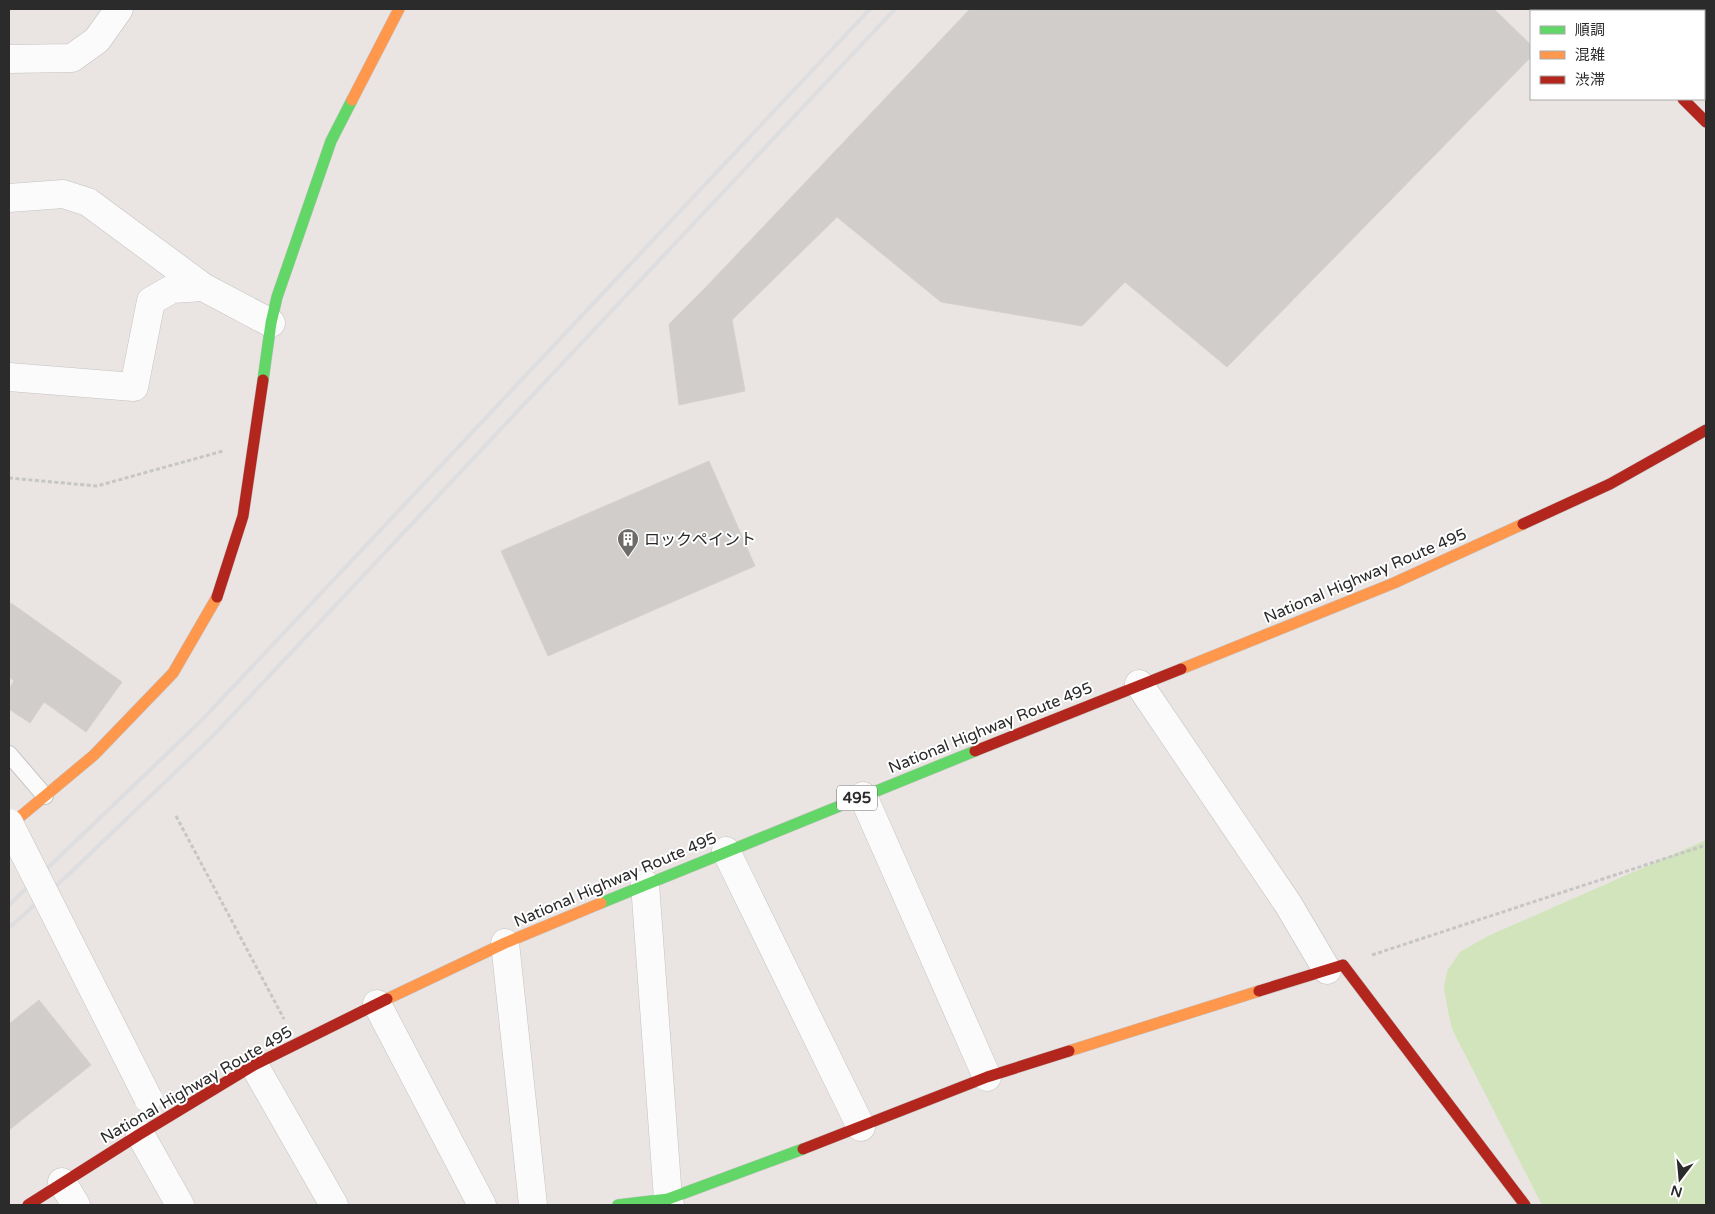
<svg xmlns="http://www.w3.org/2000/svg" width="1715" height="1214" font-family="'Varela Round','Noto Sans JP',sans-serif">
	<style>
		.green { fill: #d1e4bb }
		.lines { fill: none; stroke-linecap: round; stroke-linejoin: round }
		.stream { stroke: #96dfea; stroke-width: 9 }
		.building { fill: #d0cdcb; stroke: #d4d1ce }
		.lane-casing { stroke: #c3c2c2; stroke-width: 18 }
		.street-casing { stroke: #c3c2c2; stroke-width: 29 }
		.fast-casing { stroke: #c3c2c2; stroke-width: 12 }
		.slow-casing { stroke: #c3c2c2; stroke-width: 12 }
		.jam-casing { stroke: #c3c2c2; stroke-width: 12 }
		.path { stroke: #c6c6c6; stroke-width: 3; stroke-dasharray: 4 2.5; stroke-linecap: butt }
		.lane { stroke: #fcfbfb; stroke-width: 16 }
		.street { stroke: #fcfbfb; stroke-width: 28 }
		.fast { stroke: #63d668; stroke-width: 11 }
		.slow { stroke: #ff974d; stroke-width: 11 }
		.jam { stroke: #b3261e; stroke-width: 11 }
		.rail { stroke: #dedddf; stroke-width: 4 }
		.street-bridge-casing { stroke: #c3c2c2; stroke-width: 29; stroke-linecap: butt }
		.street-bridge { stroke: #fcfbfb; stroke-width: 28 }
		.labels { text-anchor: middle; stroke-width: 4; stroke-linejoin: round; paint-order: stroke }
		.shield { fill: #fff; stroke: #6b6b6b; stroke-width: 1 }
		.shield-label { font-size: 15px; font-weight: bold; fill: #2b2b2b }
		.poi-label { font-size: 16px; fill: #2b2b2b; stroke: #fff; text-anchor: start }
		.street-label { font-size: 16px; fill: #2b2b2b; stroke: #fff }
	</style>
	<rect width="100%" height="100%" fill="#eae5e2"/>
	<!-- green -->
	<path class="green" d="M1706 840V1205H1542L1452 1029 1448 1011 1444 988 1447 971 1460 952 1488 936Z"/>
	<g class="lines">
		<!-- stream -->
		<path class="stream" d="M1553 9 1555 11
			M1704 12 1706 10"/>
	</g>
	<!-- building -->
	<path class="building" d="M970 9H1494L1531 45V57L1227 367 1125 282 1082 326 941 302 837 217 732 320 745 391 679 405 669 324 706 287Z
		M709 461 755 566 548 656 501 551Z
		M11 603 122 682 86 732 44 702 30 723 9 709V689L14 681 9 677V607Z
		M39 1000 91 1065 9 1130V1024Z"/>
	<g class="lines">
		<!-- lane casing -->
		<g class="lane-casing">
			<path id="lane" d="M9 754 45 796"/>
		</g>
		<!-- street casing -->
		<g class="street-casing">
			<path id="street" d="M9 59 72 58 97 40 119 9
				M9 198 63 194 88 202 203 287
				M9 377 134 387 151 301 172 289 203 287 271 323
				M1139 684 1288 904 1327 970
				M863 796 987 1077
				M726 851 861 1127
				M645 884 668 1199 670 1205
				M505 943 533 1205
				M377 1004 482 1205
				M254 1065 334 1205
				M140 1134 180 1205
				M62 1182 76 1205"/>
		</g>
		<!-- fast casing -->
		<g class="fast-casing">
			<path id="fast" d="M263 380 271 323 277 297 331 141 352 100
				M601 903 975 751
				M618 1205 668 1199 803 1149"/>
		</g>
		<!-- slow casing -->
		<g class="slow-casing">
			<path id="slow" d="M352 100 399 9
				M1181 669 1394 583 1523 524
				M9 826 94 755 173 673 217 597
				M387 999 505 943 601 903
				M1069 1051 1259 991"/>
		</g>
		<!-- jam casing -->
		<g class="jam-casing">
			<path id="jam" d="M1589 9 1591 11
				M1683 99 1706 122
				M1523 524 1610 484 1706 430
				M217 597 243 516 263 380
				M975 751 1181 669
				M1259 991 1343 965 1525 1205
				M803 1149 987 1077 1069 1051
				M28 1205 140 1134 254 1065 387 999"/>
		</g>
		<!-- path -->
		<path class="path" d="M1682 11 1685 9
			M9 478 97 486 223 451
			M176 816 284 1019
			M1372 955 1706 845"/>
		<!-- lane -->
		<use href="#lane" class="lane"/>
		<!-- street -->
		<use href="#street" class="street"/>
		<!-- fast -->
		<use href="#fast" class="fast"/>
		<!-- slow -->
		<use href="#slow" class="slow"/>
		<!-- jam -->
		<use href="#jam" class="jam"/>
		<!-- rail -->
		<path class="rail" d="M9 905 201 721 870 9
			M9 928 69 874 210 739 895 9"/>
		<!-- street-bridge casing -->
		<g class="street-bridge-casing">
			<path id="street-bridge" d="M9 823 148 1098"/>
		</g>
		<!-- street-bridge -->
		<use href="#street-bridge" class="street-bridge"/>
	</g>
	<!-- icons -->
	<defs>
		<g id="building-pin" transform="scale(1.125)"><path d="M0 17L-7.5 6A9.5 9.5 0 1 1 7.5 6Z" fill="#6e6c6b" stroke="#fff"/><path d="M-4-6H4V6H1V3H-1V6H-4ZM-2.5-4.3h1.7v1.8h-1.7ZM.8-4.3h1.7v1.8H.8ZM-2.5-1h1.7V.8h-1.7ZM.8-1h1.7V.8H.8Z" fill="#fff"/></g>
	</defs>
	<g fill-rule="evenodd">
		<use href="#building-pin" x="628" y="539"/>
	</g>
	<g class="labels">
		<!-- shield labels -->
		<rect class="shield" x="837" y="785.5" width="40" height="25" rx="4"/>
		<g class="shield-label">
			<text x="857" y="803">495</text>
		</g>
		<!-- poi labels -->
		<g class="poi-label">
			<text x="644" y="545">ロックペイント</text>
		</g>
		<!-- street labels -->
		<g class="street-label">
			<text transform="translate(1365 575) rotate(-23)" y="6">National Highway Route 495</text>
			<text transform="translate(990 727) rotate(-22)" y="6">National Highway Route 495</text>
			<text transform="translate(615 879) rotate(-23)" y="6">National Highway Route 495</text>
			<text transform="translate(196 1084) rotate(-30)" y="6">National Highway Route 495</text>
		</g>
	</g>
	<!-- border -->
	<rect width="1715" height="1214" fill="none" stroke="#2b2b2b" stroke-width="20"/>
	<!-- legend -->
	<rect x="1530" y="10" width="175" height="90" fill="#ffffff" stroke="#aaaaaa"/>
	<rect x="1540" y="26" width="25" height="8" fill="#63d668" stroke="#aaaaaa"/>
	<text x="1575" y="35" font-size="15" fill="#2b2b2b">順調</text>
	<rect x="1540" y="51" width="25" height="8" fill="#ff974d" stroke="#aaaaaa"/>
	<text x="1575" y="60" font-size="15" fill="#2b2b2b">混雑</text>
	<rect x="1540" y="76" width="25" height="8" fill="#b3261e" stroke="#aaaaaa"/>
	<text x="1575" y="85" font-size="15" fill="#2b2b2b">渋滞</text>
	<!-- north arrow -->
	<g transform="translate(1680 1179) rotate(196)" stroke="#ffffff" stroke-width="4" paint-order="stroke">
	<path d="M0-4L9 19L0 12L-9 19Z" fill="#2b2b2b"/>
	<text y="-8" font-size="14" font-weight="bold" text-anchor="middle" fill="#2b2b2b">N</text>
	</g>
</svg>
